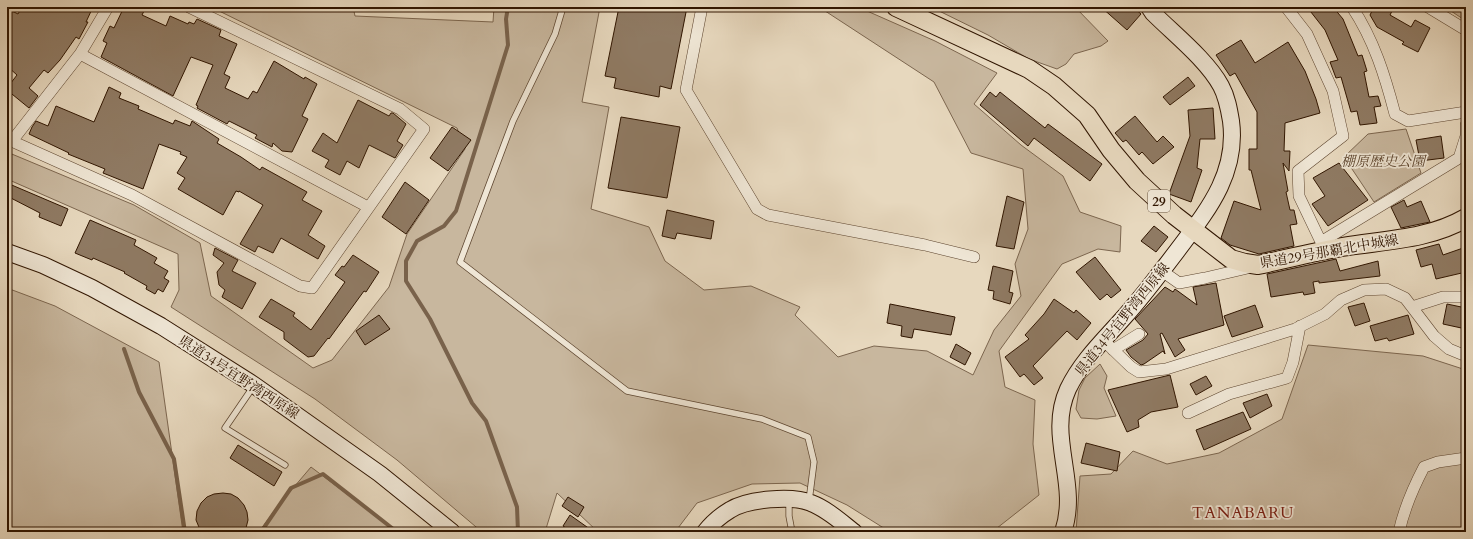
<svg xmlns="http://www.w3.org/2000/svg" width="1473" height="539" font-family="Cardo,'Noto Serif JP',serif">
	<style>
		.green { fill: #c8b79e; stroke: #7c664f }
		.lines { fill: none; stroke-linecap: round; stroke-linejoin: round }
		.stream { stroke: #79624b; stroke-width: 4 }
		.building { fill: #8f7a63; stroke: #301500 }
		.lane-casing { stroke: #5e4630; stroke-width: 7 }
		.street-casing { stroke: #5e4630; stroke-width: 12 }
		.secondary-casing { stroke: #301500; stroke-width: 18 }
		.primary-casing { stroke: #301500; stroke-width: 20 }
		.lane { stroke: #efe6d5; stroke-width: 5.5 }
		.street { stroke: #efe6d5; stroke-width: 11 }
		.secondary { stroke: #efe6d5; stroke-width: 16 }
		.primary { stroke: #e7d8be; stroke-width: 18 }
		.labels { text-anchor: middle; stroke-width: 3.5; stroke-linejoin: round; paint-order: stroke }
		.shield { fill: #efe6d5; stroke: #695440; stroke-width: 1 }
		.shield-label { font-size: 13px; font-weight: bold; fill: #301500 }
		.park-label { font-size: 14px; font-style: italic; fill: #5e462f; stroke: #efe6d5 }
		.street-label { font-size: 14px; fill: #301500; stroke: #efe6d5 }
		.quarter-label { font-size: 16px; letter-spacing: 1px; fill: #7a1f14; stroke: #efe6d5 }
	</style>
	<rect width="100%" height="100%" fill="#e7d8be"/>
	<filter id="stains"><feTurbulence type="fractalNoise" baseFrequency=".005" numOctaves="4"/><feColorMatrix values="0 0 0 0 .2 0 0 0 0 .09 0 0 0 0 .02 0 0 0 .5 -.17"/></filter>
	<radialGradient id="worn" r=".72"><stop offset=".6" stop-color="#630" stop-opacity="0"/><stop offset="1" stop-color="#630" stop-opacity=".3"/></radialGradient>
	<!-- green -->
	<path class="green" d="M211 7H353L355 16 493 22 494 7H600L582 102 609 107 591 209 649 227 665 261 704 290 751 286 800 307 795 315 838 357 874 346 927 351 973 375 994 330 1021 296 1015 264 1028 229 1023 169 971 153 934 82 819 7H858L935 41 997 73 974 104 1021 145 1063 176 1080 212 1121 226 1120 252 1098 249 1062 264 999 351 1005 387 1035 400 1033 444 1039 495 992 532H890L847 505 800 483 752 484 697 503 675 532H598L557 493 545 532H482L397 460 315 399 171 307 179 290 178 254 7 179V152L134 205 200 243 211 296 313 368 332 360 389 287 407 234 465 149 457 128Z
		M931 7H1075L1108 41 1101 46 1074 54 1066 64 1057 69 1029 59 988 35Z
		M1453 7H1466V21L1451 11Z
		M1406 129 1421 173 1374 202 1344 157 1368 134Z
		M7 288 55 306 159 362 183 532H7Z
		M1308 345 1423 356 1466 370V532H1076L1080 476 1111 474 1133 451 1167 464 1219 453 1282 419Z
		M1100 364 1107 376 1104 388 1116 416 1097 419 1081 418 1076 409 1079 390 1085 378Z
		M311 467 397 532H259L277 507Z"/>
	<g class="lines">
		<!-- stream -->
		<path class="stream" d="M508 7 506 19 508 45 456 211 444 226 417 241 406 261V281L430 319 472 403 486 421 517 507 518 532
			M124 349 139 392 174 459 185 532
			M261 532 291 488 323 474 397 532"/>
	</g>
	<!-- building -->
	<path class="building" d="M22 7H93L86 22H88L79 39 76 37 60 60 48 73 44 70 29 88 38 96 29 108 7 90V88L17 75 7 66V20L12 11 18 14Z
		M124 7H146L142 15 166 26 170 16 188 24 189 22 194 24 197 19 221 30 219 36 237 44 224 74 230 77 225 88 248 99 253 91 257 93 274 61 304 79 305 77 317 84 302 116 308 119 292 152 282 151 273 143 272 147 255 138 257 135 229 121 227 124 197 108 198 106 196 105 213 65 191 57 173 96 101 57 107 43 103 41 110 26 114 28Z
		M619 7H687L671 89 660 86 659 97 614 88 616 78 605 76Z
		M1101 7H1133L1141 14 1127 30Z
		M1307 7H1333L1343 19 1358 56 1362 55 1367 71 1364 72 1369 97 1378 96 1381 106 1374 107 1377 123 1360 125 1357 111 1351 112 1341 77 1336 78 1330 62 1338 60 1325 30Z
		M1374 7H1394L1390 15 1411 27 1415 20 1430 28 1418 52 1402 44 1404 42 1377 27 1370 15Z
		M1241 40 1255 63 1288 42 1305 71 1316 99 1320 113 1285 123 1284 151H1290L1289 171 1283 163 1288 191 1286 192 1290 210H1294L1297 224 1290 225 1294 246 1259 254 1230 245 1221 238 1234 201 1261 210 1251 170H1249V149H1257V112L1235 73 1230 76 1216 55Z
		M1188 77 1195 86 1170 105 1163 97Z
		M109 87 121 93 119 98 139 106 138 109 173 124 175 120 190 126 192 121 219 139 217 143 241 157 260 170 262 167 307 192 302 200 322 211 308 235 325 246 318 259 281 238 273 253 258 246 255 252 240 244 263 205 239 191V192L236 191 223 215 178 189 185 178 177 173 187 157 180 154 181 152 159 144 143 189 103 173 105 169 68 154 69 153 29 134 32 127 36 121 48 126 56 106 94 122Z
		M990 92 996 97 1000 92 1045 128 1048 124 1102 164 1090 181 1034 138 1028 146 980 105Z
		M358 100 389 116 391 113H393L406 124 397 141 403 145 395 158 369 145 359 168 347 161 340 175 325 167 329 160 312 151 323 133 337 143Z
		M1213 108 1215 139H1200L1197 168 1202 170 1191 202 1169 194 1190 136 1188 110Z
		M1135 116 1157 142 1163 136 1174 147 1153 164 1142 152 1139 155 1126 140 1123 142 1115 133Z
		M621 117 680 127 667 198 608 188Z
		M452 127 471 140 448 171 430 158Z
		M1441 136 1444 158 1420 161 1416 140Z
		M1339 163 1368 200 1328 226 1312 204 1325 196 1313 178Z
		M405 182 429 200 406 234 382 217Z
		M7 183 68 209 61 226 39 217 40 213 7 196Z
		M1007 196 1024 202 1014 249 996 246Z
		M1404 200 1407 207 1421 201 1430 222 1401 228 1391 207Z
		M667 210 714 221 711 239 677 233 675 239 662 236Z
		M90 220 136 240 134 245 157 258 154 263 168 271 164 278 169 281 163 292 158 289 155 294 146 289 147 286 124 273 125 272 93 258 92 260 75 253Z
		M1154 226 1168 237 1156 252 1141 241Z
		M1439 244 1443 255 1466 247V272L1436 279 1432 264 1421 267 1416 250Z
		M215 248 238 260 232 271 256 283 242 309 222 297 225 290 219 285 217 272 224 263 213 255Z
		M353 255 379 272 366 292 364 291 329 339 328 338 314 356 308 357 284 339V332L259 317 271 299 295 313 293 316 311 330 345 282 335 275 342 266 344 267Z
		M1095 257 1121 290 1111 298 1107 294 1100 300 1076 272Z
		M1336 259 1340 271 1378 261 1380 276 1319 283V281L1313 282 1315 293 1304 295 1303 292 1271 297 1267 274Z
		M993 266 1013 271 1009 292 1013 293 1010 304 993 299 994 291 988 290Z
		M1216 283 1224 325 1178 339 1185 350 1175 357 1162 333 1160 334 1165 354 1163 351 1144 364 1141 365 1131 357 1126 350 1143 340 1148 334 1135 319 1165 287 1173 292 1175 289 1197 305 1193 287Z
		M1054 299 1074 313 1076 310 1091 323 1077 340 1067 331 1033 366 1043 378 1034 385 1024 374 1020 377 1005 357 1029 339 1025 335 1044 314Z
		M1364 303 1370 321 1355 326 1348 307Z
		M890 304 955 317 951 335 914 329 912 338 901 336 902 326 887 323Z
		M1447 304 1466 308V329L1443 324Z
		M1255 305 1263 327 1232 337 1224 316Z
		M379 315 390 329 365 345 356 331Z
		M1408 315 1414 334 1389 341 1387 338 1375 341 1370 326Z
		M956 344 971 353 965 365 950 357Z
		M1170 375 1178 407 1151 412 1138 420 1139 427 1127 432 1108 390Z
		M1206 376 1212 386 1196 395 1190 384Z
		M1267 394 1272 406 1250 418 1243 403Z
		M1243 412 1251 429 1204 450 1196 430Z
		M1086 443 1120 452 1117 471 1081 463Z
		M238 445 282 472 274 486 230 458Z
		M223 493 231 494 238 498 244 505 247 512 248 520 246 528 243 532H201L196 520 197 511 201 503 207 497 214 494Z
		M568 497 584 507 578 517 562 506Z
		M570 515 594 532H572L563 526Z"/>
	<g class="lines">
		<!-- lane casing -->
		<g class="lane-casing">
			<path id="lane" d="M563 7 555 34 513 121 460 262 627 391 762 419 808 437 814 462 809 501
				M253 387 225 428 285 465
				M789 501V516L792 532"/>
		</g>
		<!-- street casing -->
		<g class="street-casing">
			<path id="street" d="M702 7 686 90 757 209 768 215 925 245 974 257
				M1286 7 1307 34 1333 91 1343 136 1298 171 1299 196 1321 242 1322 251
				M1352 7C1374 40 1385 76 1395 114L1408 121 1466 112
				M1428 7 1466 30
				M80 54 368 207
				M7 139 132 195 300 286 312 288 424 129 400 109 189 7
				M12 141 80 54 108 7
				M1321 242 1459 158 1466 136V125
				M1162 271 1179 283 1205 278 1252 267
				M1412 307 1443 297H1462
				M1103 340 1131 367 1139 372 1166 369 1295 329 1325 314 1341 300 1364 290 1386 289 1405 298 1434 336 1449 349 1466 356
				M1113 350 1139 334
				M1188 413 1229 394 1287 378 1293 362 1300 326
				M1399 532C1404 509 1413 488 1424 467L1438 462 1466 458"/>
		</g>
		<!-- secondary casing -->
		<g class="secondary-casing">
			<path id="secondary" d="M7 252 43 265 92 288 161 326 254 385 380 474 452 532
				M705 532C712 523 720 516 730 510 747 499 792 495 811 503 827 509 841 522 854 532
				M1063 532C1080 483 1046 437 1068 389 1082 360 1105 339 1126 315 1144 295 1160 273 1177 251 1207 211 1238 174 1231 121 1229 109 1227 97 1221 86 1207 60 1174 34 1153 13L1149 7"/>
		</g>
		<!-- primary casing -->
		<g class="primary-casing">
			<path id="primary" d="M896 7 1029 69 1054 86 1087 115 1111 150 1137 181 1174 215 1231 259 1245 263 1258 265C1286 259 1314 252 1342 247 1384 240 1428 240 1466 218"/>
		</g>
		<!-- lane -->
		<use href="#lane" class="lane"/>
		<!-- street -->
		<use href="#street" class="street"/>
		<!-- secondary -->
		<use href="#secondary" class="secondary"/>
		<!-- primary -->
		<use href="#primary" class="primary"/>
	</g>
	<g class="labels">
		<!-- shield labels -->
		<rect class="shield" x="1148" y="190" width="22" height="22" rx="3"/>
		<g class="shield-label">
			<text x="1159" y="206">29</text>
		</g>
		<!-- park labels -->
		<g class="park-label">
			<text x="1383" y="166">棚原歴史公園</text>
		</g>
		<!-- street labels -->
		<g class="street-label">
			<text transform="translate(1329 251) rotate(-10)" y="5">県道29号那覇北中城線</text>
			<text transform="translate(1122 319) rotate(-51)" y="5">県道34号宜野湾西原線</text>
			<text transform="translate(239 377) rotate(33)" y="5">県道34号宜野湾西原線</text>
		</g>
		<!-- quarter labels -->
		<g class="quarter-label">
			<text x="1243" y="518">TANABARU</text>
		</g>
	</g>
	<!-- margin -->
	<rect width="1473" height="539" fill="none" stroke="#e7d8be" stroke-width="24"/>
	<rect x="8" y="8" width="1457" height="523" fill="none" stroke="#301500" stroke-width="2"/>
	<rect x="12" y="12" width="1449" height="515" fill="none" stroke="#301500"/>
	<rect width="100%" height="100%" filter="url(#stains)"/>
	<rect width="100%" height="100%" fill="url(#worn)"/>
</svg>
